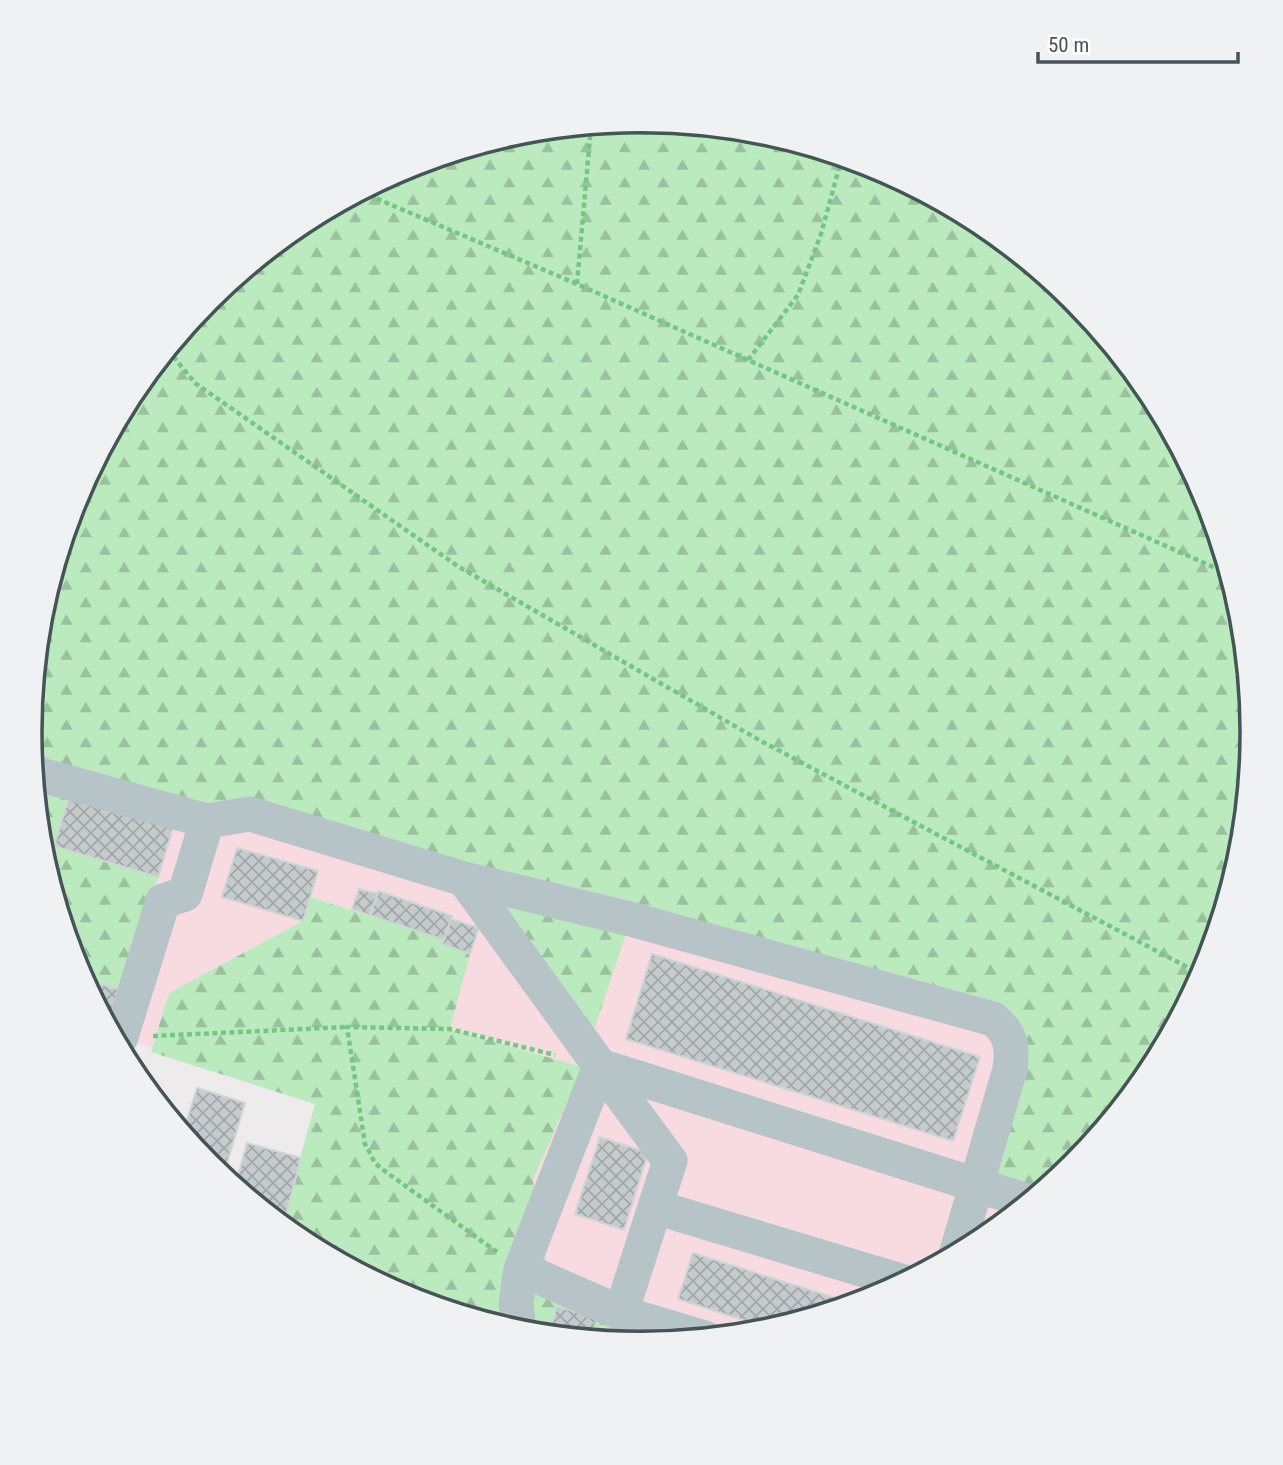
<svg xmlns="http://www.w3.org/2000/svg" width="1283" height="1465" font-family="'Roboto Condensed',sans-serif">
	<style>
		.medical { fill: #f8dbe1 }
		.forest { fill: url(#forest-firs) }
		.building { fill: url(#building-cross-hatch); stroke: #cfd4d7; stroke-width: 2 }
		.lines { fill: none; stroke-linecap: round; stroke-linejoin: round }
		.path { stroke: #75c686; stroke-width: 4.5; stroke-dasharray: 5 3.5; stroke-linecap: butt }
		.minor { stroke: #b7c4c7; stroke-width: 35 }
		.rim { fill: none; stroke: #455457; stroke-width: 3.5 }
	</style>
	<defs>
		<pattern id="forest-firs" width="22" height="20" patternUnits="userSpaceOnUse" patternTransform="scale(1.75)"><rect width="22" height="20" fill="#bbeabf"/><path d="M5 1l3.5 6h-7zM16 11l3.5 6h-7z" fill="#9ac09e"/></pattern>
		<pattern id="building-cross-hatch" width="8" height="8" patternUnits="userSpaceOnUse" patternTransform="scale(1.75)"><rect width="8" height="8" fill="#c5cacd"/><path d="M0 0l8 8M0 8l8-8" fill="none" stroke="#a2a7a9"/></pattern>
	</defs>
	<rect width="100%" height="100%" fill="#eeebec"/>
	<!-- medical -->
	<path class="medical" d="M34 735 993 1019 1030 1202 981 1241 875 1298 760 1333 641 1344 407 1298 301 1241 282 1225 315 1104 112 1034 76 966 41 851Z"/>
	<!-- forest -->
	<path class="forest" d="M642 121 761 133 876 167 982 224 1074 300 1150 393 1207 499 1242 614 1253 733 1241 852 1207 967 1150 1073 1074 1165 1030 1202 976 1184 1010 1040 631 919 593 1033 464 879 72 784 54 846 158 877 124 991 83 979 76 966 41 851 30 732 42 613 76 498 133 392 209 300 302 224 408 167 523 132Z
		M310 897 444 940 443 944 470 954 450 1029 582 1067 533 1180 547 1265 705 1338 641 1344 522 1332 407 1298 301 1241 282 1225 315 1104 151 1052 169 993 303 921Z"/>
	<!-- building -->
	<path class="building" d="M70 794 174 825 158 877 54 846Z
		M237 848 318 871 303 921 222 897Z
		M359 889 378 894 370 915 352 909Z
		M378 891 452 916 444 940 370 915Z
		M451 919 479 928 470 954 442 944Z
		M652 954 980 1057 953 1141 626 1039Z
		M83 979 124 991 117 1012 98 1007Z
		M197 1088 245 1103 223 1176 209 1165 183 1133Z
		M600 1137 648 1153 624 1230 575 1214Z
		M247 1143 301 1158 283 1226 235 1186Z
		M693 1253 854 1304 771 1329 678 1299Z
		M557 1306 597 1318 591 1339 550 1329Z"/>
	<g class="lines">
		<!-- path -->
		<path class="path" d="M361 192 577 284 1229 574
			M577 284 591 126
			M168 350 195 383 459 567 759 740 1202 975
			M748 360 798 295 821 234 842 157
			M153 1036 347 1027
			M497 1252 382 1169 375 1163 365 1144 347 1027 450 1029 555 1055"/>
		<!-- minor -->
		<path class="minor" d="M34 773 207 821 250 814 464 879 630 919 993 1019C1011 1033 1013 1047 1010 1069L956 1255
			M464 879 600 1066 521 1269 621 1313 655 1207 904 1282
			M112 1034 121 1037 163 901 185 894 207 821
			M600 1066 1030 1202
			M600 1066 670 1161 655 1207
			M621 1313 705 1338
			M519 1332 516 1304 521 1269"/>
	</g>
	<!-- crop -->
	<path d="M0 0H1283V1465H0ZM42 732a599 599 0 1 1 1198 0a599 599 0 1 1-1198 0Z" fill="#f0f1f2" fill-rule="evenodd"/>
	<path class="rim" d="M42 732a599 599 0 1 1 1198 0a599 599 0 1 1-1198 0Z"/>
	<!-- scale -->
	<path d="M1038 52v10h200v-10" fill="none" stroke="#455457" stroke-width="3.5"/>
	<text x="1048" y="52" font-size="21" fill="#455457" stroke="#ffffff" stroke-width="5" paint-order="stroke">50 m</text>
</svg>
